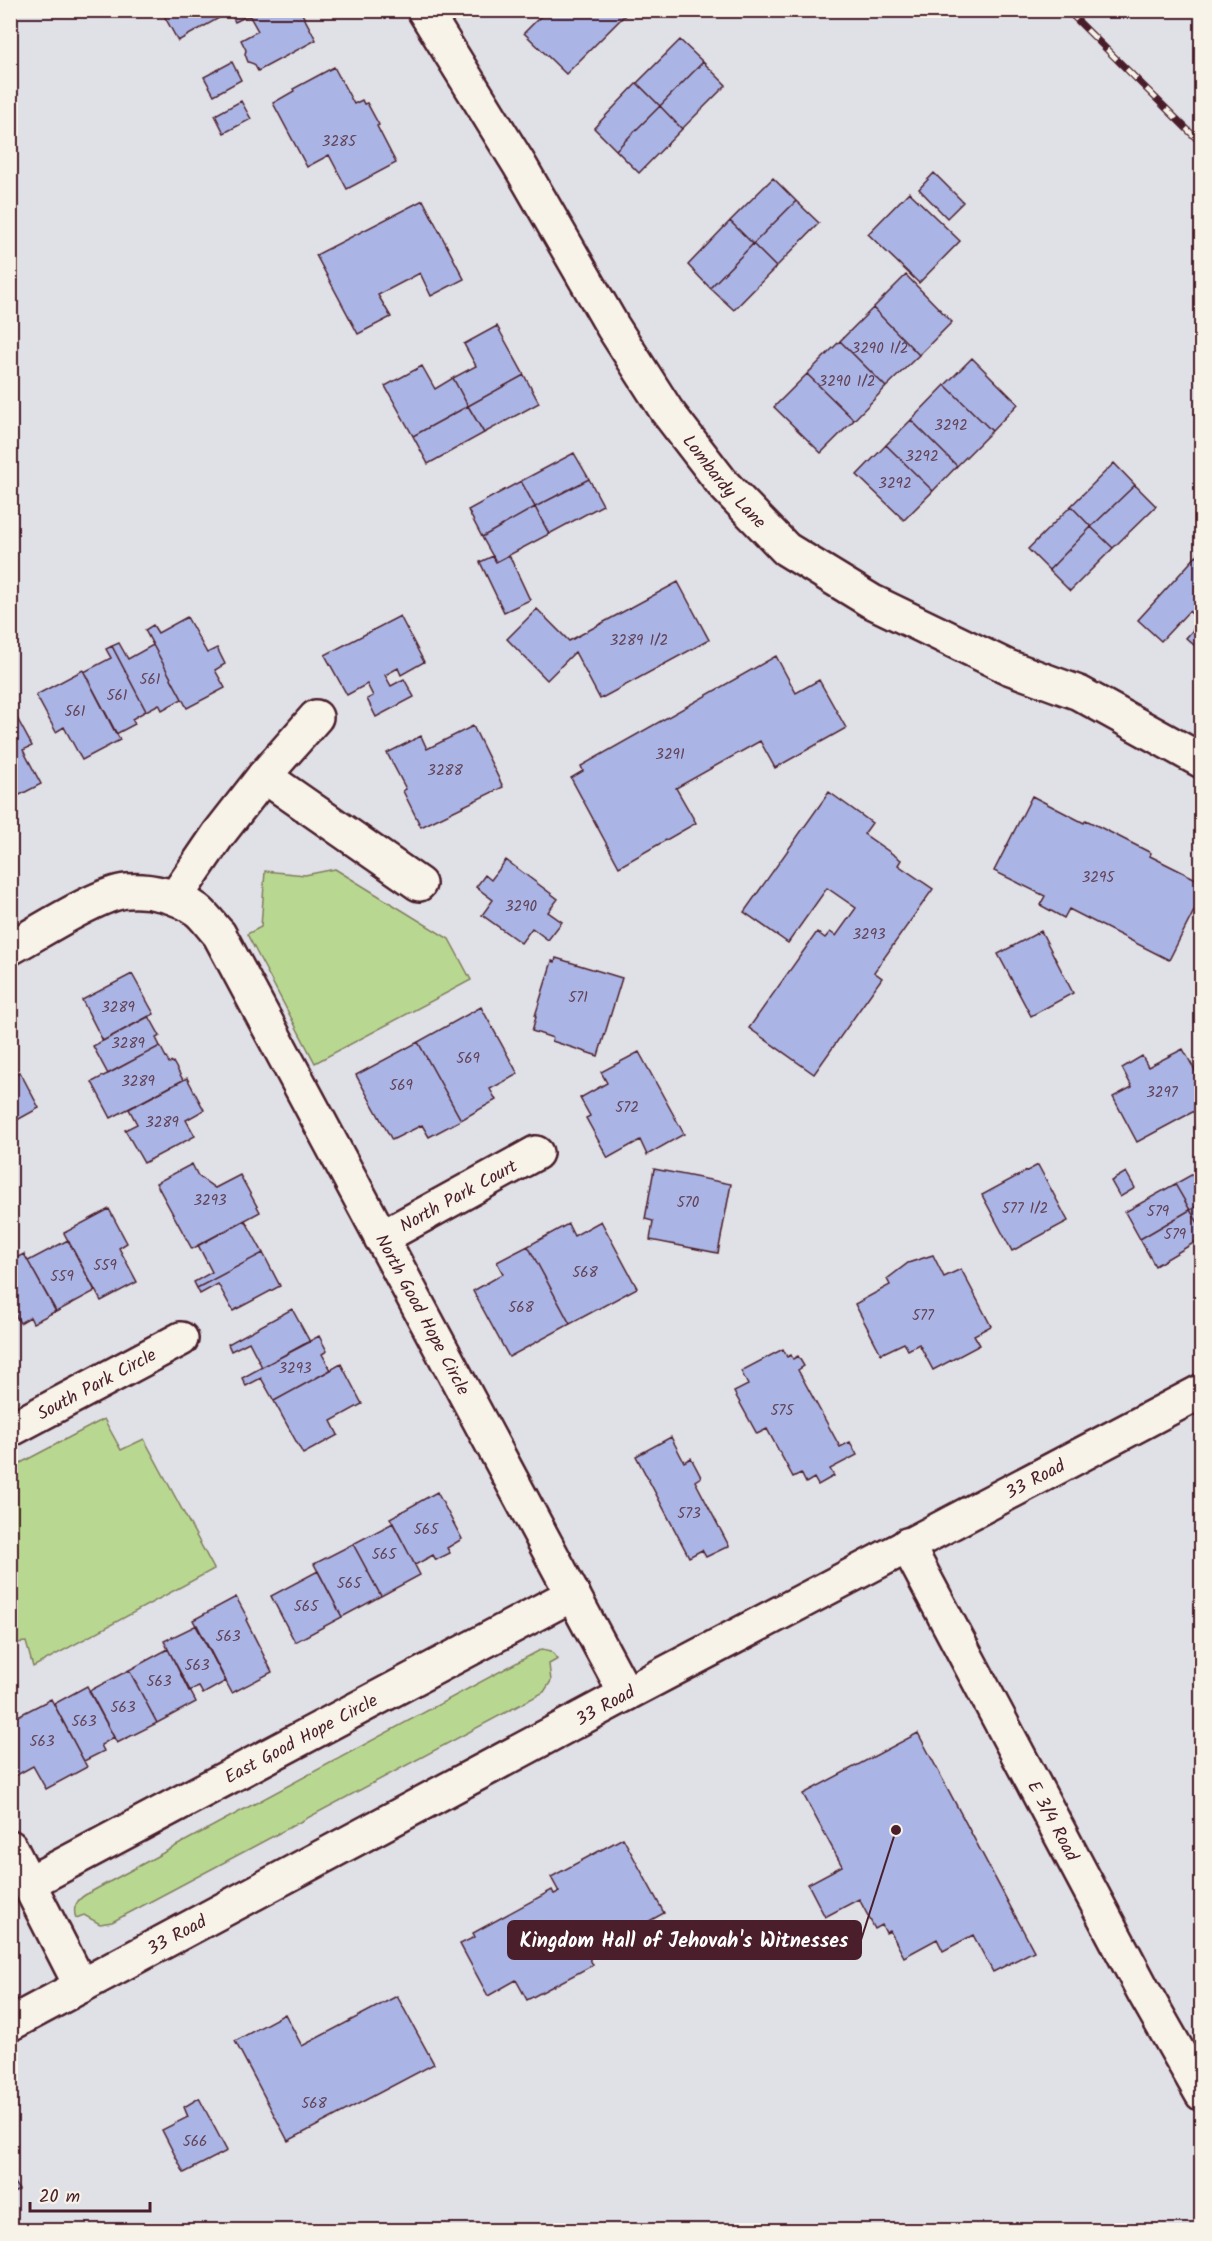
<svg xmlns="http://www.w3.org/2000/svg" width="1212" height="2241" font-family="Kalam,sans-serif">
	<style>
		.green { fill: #b8d891; stroke: #817c5e; stroke-width: 1.5 }
		.building { fill: #abb5e5; stroke: #4a1f2b; stroke-width: 1.5 }
		.lines { fill: none; stroke-linecap: round; stroke-linejoin: round }
		.street-casing { stroke: #4a1f2b; stroke-width: 38 }
		.secondary-casing { stroke: #4a1f2b; stroke-width: 38 }
		.street { stroke: #f7f3e8; stroke-width: 33 }
		.secondary { stroke: #f7f3e8; stroke-width: 33 }
		.rail-casing { stroke: #4a1f2b; stroke-width: 7 }
		.rail { stroke: #f7f3e8; stroke-width: 4.5; stroke-dasharray: 14; stroke-linecap: butt }
		.labels { text-anchor: middle; stroke-width: 5; stroke-linejoin: round; paint-order: stroke }
		.number-label { font-size: 15px; fill: #62445a }
		.street-label { font-size: 18px; fill: #4a1f2b; stroke: #f7f3e8 }
		.leader { fill: none; stroke: #4a1f2b; stroke-width: 2 }
		.callout-dot { fill: #4a1f2b; stroke: #f7f3e8; stroke-width: 2 }
		.callout { fill: #4a1f2b; stroke: #4a1f2b; stroke-width: 2 }
		.callout-label { font-size: 20px; text-anchor: middle; font-weight: bold; fill: #fff }
	</style>
	<rect width="100%" height="100%" fill="#e0e0e7"/>
	<filter id="ink" filterUnits="userSpaceOnUse"><feTurbulence type="fractalNoise" baseFrequency=".0167" numOctaves="2"/><feDisplacementMap in="SourceGraphic" scale="12" xChannelSelector="R" yChannelSelector="G"/><feConvolveMatrix kernelMatrix="1 2 1 2 8 2 1 2 1" color-interpolation-filters="sRGB"/></filter>
	<g filter="url(#ink)">
		<!-- green -->
		<path class="green" d="M335 869 449 939 471 980 315 1063 247 934 261 927 265 871 305 875Z
			M104 1419 121 1450 144 1439 214 1569 33 1667 26 1642 16 1643 14 1621 11 1615V1468Z
			M542 1649 551 1651 558 1659 549 1664 551 1681 544 1692 112 1922 100 1924 84 1915 76 1918C72 1908 77 1900 85 1895Z"/>
		<!-- building -->
		<path class="building" d="M161 10H227L228 13 178 41Z
			M229 10H300L316 40 258 71 254 64 248 62 245 54 246 50 241 40 258 31 249 15 235 22Z
			M547 10H630L566 74 524 33Z
			M680 40 703 62 660 106 637 83Z
			M232 62 241 80 214 95 204 77Z
			M703 62 726 85 682 129 660 106Z
			M334 67 354 104 362 100 364 104 367 103 379 125 377 126 396 163 347 189 329 155 307 167 273 103 294 91 293 89Z
			M637 83 660 106 616 150 594 128Z
			M241 101 251 119 224 133 215 115Z
			M660 106 682 129 639 173 616 150Z
			M934 173 963 202 947 218 919 189Z
			M773 178 796 201 753 244 730 221Z
			M909 192 960 241 919 283 868 234Z
			M423 200 464 279 431 296 420 273 378 295 391 317 358 334 316 255Z
			M796 201 819 223 776 267 753 244Z
			M730 221 753 244 710 288 688 265Z
			M753 244 776 267 734 310 710 288Z
			M906 275 952 322 919 355 873 308Z
			M873 308 919 355 886 387 840 341Z
			M497 326 524 375 468 406 453 378 476 366 464 344Z
			M840 341 886 387 854 420 807 374Z
			M972 358 1018 404 992 431 945 385Z
			M422 366 435 389 453 378 468 406 413 436 385 386Z
			M807 374 854 420 821 453 774 407Z
			M524 375 539 403 484 433 468 406Z
			M945 385 992 431 957 466 911 420Z
			M468 406 484 433 428 464 413 436Z
			M911 420 957 466 933 491 886 445Z
			M886 445 933 491 904 520 857 475Z
			M574 453 589 479 535 507 521 481Z
			M1114 463 1135 485 1091 527 1071 506Z
			M589 479 603 505 549 534 535 507Z
			M521 481 535 507 482 537 468 510Z
			M1135 485 1156 506 1113 548 1091 527Z
			M1071 506 1091 527 1049 570 1028 549Z
			M535 507 549 534 496 562 482 537Z
			M1091 527 1113 548 1070 591 1049 570Z
			M1199 553 1202 555V652L1186 638 1200 622 1189 611 1161 641 1138 620Z
			M509 555 530 600 504 612 480 562 493 556 496 562Z
			M678 582 709 640 600 699 575 652 547 680 507 639 537 609 569 641Z
			M400 616 424 662 401 675 398 668 385 675 391 686 404 679 414 697 376 717 367 699 373 696 367 684 347 695 325 655Z
			M187 617 207 653 217 648 225 664 215 670 225 688 187 708 145 630 153 625 158 633Z
			M119 643 128 659 153 645 182 699 162 710 159 704 146 711 112 646Z
			M112 646 146 711 132 719 135 724 116 734 84 672 111 658 106 649Z
			M776 656 796 693 819 680 846 728 775 768 760 741 676 788 696 823 619 867 571 778 583 771 581 766Z
			M83 670 120 740 82 760 64 727 56 732 36 695Z
			M10 705 32 746 23 750 41 784 10 800Z
			M473 726 503 787 421 827 403 791 406 789 387 753 421 736 427 749Z
			M829 792 872 823 864 834 901 860 898 865 933 889 874 972 882 978 814 1074 749 1028 817 932 825 938 830 932 836 936 856 908 827 888 788 943 744 912Z
			M1032 796 1084 823 1086 820 1151 853 1150 856 1202 882V895L1169 960 1069 909 1064 918 1040 905 1045 896 994 871Z
			M506 860 558 899 548 912 562 922 548 940 532 928 521 943 482 915 493 900 476 887 485 875 491 880Z
			M1041 931 1073 993 1031 1016 998 954Z
			M556 958 622 978 598 1056 552 1041 553 1038 532 1031 536 1017 535 1016 552 961 555 962Z
			M132 974 154 1014 103 1041 82 1000Z
			M1202 993V1007L1195 996Z
			M481 1007 518 1074 490 1089 496 1100 461 1120 418 1042Z
			M149 1016 160 1036 156 1038 160 1046 108 1074 93 1046Z
			M418 1042 461 1120 429 1137 422 1125 392 1140 356 1075Z
			M160 1046 169 1063 173 1062 183 1080 111 1118 92 1082Z
			M1183 1049 1202 1083V1107L1137 1142 1113 1097 1132 1087 1122 1068 1142 1056 1148 1067Z
			M639 1052 684 1134 647 1155 640 1140 608 1158 586 1118 590 1116 580 1098 607 1083 601 1072Z
			M20 1072 39 1108 10 1124V1074L12 1076Z
			M187 1078 204 1110 186 1120 195 1136 144 1163 125 1130 137 1124 129 1109Z
			M192 1164 198 1176 215 1188 240 1175 260 1212 192 1249 156 1183Z
			M1038 1165 1068 1221 1012 1251 982 1195Z
			M654 1169 731 1184 718 1253 650 1240 653 1221 645 1219Z
			M1202 1169V1204L1190 1210 1175 1184Z
			M1126 1172 1135 1188 1120 1197 1111 1181Z
			M1175 1184 1190 1210 1140 1239 1125 1212Z
			M1202 1204V1229L1190 1210Z
			M109 1209 127 1243 119 1248 137 1282 101 1301 64 1233Z
			M1190 1210 1202 1229V1238L1155 1266 1140 1239Z
			M245 1220 263 1253 197 1288 194 1282 212 1272 198 1245Z
			M601 1221 637 1288 570 1324 528 1246 568 1224 574 1236Z
			M68 1240 95 1291 56 1312 28 1261Z
			M528 1246 570 1324 509 1357 473 1291 503 1274 497 1262Z
			M263 1253 280 1286 233 1311 218 1284 200 1294 197 1288Z
			M24 1254 56 1311 33 1323 30 1317 20 1323 10 1305V1261Z
			M933 1255 944 1277 961 1269 991 1326 974 1335 980 1345 933 1370 919 1344 908 1350 904 1343 881 1354 855 1304 890 1285 887 1279 908 1263Z
			M292 1309 310 1342 262 1367 249 1342 231 1351 228 1344Z
			M319 1336 327 1351 322 1354 331 1370 274 1401 261 1378 246 1386 242 1378Z
			M783 1349 787 1357 791 1355 793 1359 798 1356 804 1366 798 1370 840 1447 850 1442 857 1455 830 1469 834 1476 818 1485 814 1478 806 1483 801 1473 793 1477 767 1429 757 1434 734 1392 748 1385 741 1371Z
			M341 1364 362 1404 331 1421 338 1435 303 1454 274 1401Z
			M671 1437 684 1462 691 1458 701 1477 695 1481 729 1546 706 1557 702 1550 689 1557 636 1456Z
			M437 1492 462 1539 447 1548 450 1553 436 1560 433 1555 415 1565 390 1518Z
			M393 1523 420 1575 381 1596 353 1544Z
			M353 1544 381 1596 342 1617 314 1564Z
			M318 1571 342 1617 295 1642 271 1596Z
			M236 1597 248 1619 246 1620 272 1672 232 1693 193 1620Z
			M197 1625 226 1681 203 1694 199 1687 189 1691 164 1641Z
			M168 1649 196 1702 157 1723 129 1670Z
			M129 1670 157 1723 117 1743 89 1691Z
			M87 1686 114 1737 101 1745 104 1751 84 1761 54 1704Z
			M51 1699 87 1767 46 1789 33 1766 15 1776 10 1768V1720Z
			M918 1733 1034 1951 993 1972 973 1935 943 1951 937 1939 904 1957 890 1931 886 1933 882 1925 875 1929 859 1899 825 1917 808 1884 842 1866 803 1794Z
			M623 1838 664 1913 595 1951 584 1931 577 1935 593 1965 527 2000 516 1980 488 1996 460 1944 475 1937 473 1933 552 1890 554 1894 559 1892 551 1877Z
			M397 1996 434 2064 288 2141 235 2041 285 2014 302 2046Z
			M199 2098 227 2151 184 2173 162 2130 188 2117 184 2107Z
			M10 2177 19 2190 10 2195Z"/>
		<g class="lines">
			<!-- street casing -->
			<g class="street-casing">
				<g id="street">
					<path id="s1" d="M424 10 519 164 613 327 666 410 723 484 786 549 871 601 1008 667 1079 693 1202 761"/>
					<path d="M264 776 316 717"/>
					<path d="M175 898 218 835 264 776 419 884"/>
					<path id="s2" d="M10 948C38 933 99 893 127 891 150 889 178 896 197 910 205 916 212 927 219 934L626 1694"/>
					<path id="s3" d="M381 1238 536 1153"/>
					<path id="s4" d="M10 1430 181 1339"/>
					<path id="s5" d="M907 1545 1144 1992 1202 2094"/>
					<path d="M10 1847 81 1986"/>
					<path id="s6" d="M29 1883 573 1594"/>
				</g>
			</g>
			<!-- secondary casing -->
			<g class="secondary-casing">
				<g id="secondary">
					<path id="s7" d="M10 2024 626 1694 1202 1391"/>
				</g>
			</g>
			<!-- street -->
			<use href="#street" class="street"/>
			<!-- secondary -->
			<use href="#secondary" class="secondary"/>
			<!-- rail casing -->
			<g class="rail-casing">
				<path id="rail" d="M1067 10 1202 144"/>
			</g>
			<!-- rail -->
			<use href="#rail" class="rail"/>
		</g>
	</g>
	<g class="labels">
		<!-- number labels -->
		<g class="number-label">
			<text x="339" y="146">3285</text>
			<text x="880" y="353">3290 1/2</text>
			<text x="847" y="386">3290 1/2</text>
			<text x="951" y="430">3292</text>
			<text x="922" y="461">3292</text>
			<text x="895" y="488">3292</text>
			<text x="639" y="645">3289 1/2</text>
			<text x="150" y="684">561</text>
			<text x="117" y="700">561</text>
			<text x="75" y="716">561</text>
			<text x="670" y="759">3291</text>
			<text x="445" y="775">3288</text>
			<text x="1098" y="882">3295</text>
			<text x="521" y="911">3290</text>
			<text x="869" y="939">3293</text>
			<text x="578" y="1002">571</text>
			<text x="118" y="1012">3289</text>
			<text x="128" y="1048">3289</text>
			<text x="468" y="1063">569</text>
			<text x="138" y="1086">3289</text>
			<text x="401" y="1090">569</text>
			<text x="1162" y="1097">3297</text>
			<text x="627" y="1112">572</text>
			<text x="162" y="1127">3289</text>
			<text x="210" y="1205">3293</text>
			<text x="688" y="1207">570</text>
			<text x="1025" y="1213">577 1/2</text>
			<text x="1158" y="1216">579</text>
			<text x="1175" y="1239">579</text>
			<text x="105" y="1270">559</text>
			<text x="585" y="1277">568</text>
			<text x="62" y="1281">559</text>
			<text x="521" y="1312">568</text>
			<text x="923" y="1320">577</text>
			<text x="295" y="1373">3293</text>
			<text x="782" y="1415">575</text>
			<text x="689" y="1518">573</text>
			<text x="426" y="1534">565</text>
			<text x="384" y="1559">565</text>
			<text x="349" y="1588">565</text>
			<text x="306" y="1611">565</text>
			<text x="228" y="1641">563</text>
			<text x="197" y="1670">563</text>
			<text x="159" y="1686">563</text>
			<text x="123" y="1712">563</text>
			<text x="84" y="1726">563</text>
			<text x="42" y="1746">563</text>
			<text x="314" y="2108">568</text>
			<text x="195" y="2146">566</text>
		</g>
		<!-- street labels -->
		<g class="street-label">
			<text dy="6" stroke="none"><textPath href="#s1" startOffset="560">Lombardy Lane</textPath></text>
			<text dy="6" stroke="none"><textPath href="#s3" startOffset="88">North Park Court</textPath></text>
			<text dy="6" stroke="none"><textPath href="#s2" startOffset="669">North Good Hope Circle</textPath></text>
			<text dy="6" stroke="none"><textPath href="#s4" startOffset="98">South Park Circle</textPath></text>
			<text dy="6" stroke="none"><textPath href="#s7" startOffset="1161">33 Road</textPath></text>
			<text dy="6" stroke="none"><textPath href="#s7" startOffset="675">33 Road</textPath></text>
			<text dy="6" stroke="none"><textPath href="#s6" startOffset="308">East Good Hope Circle</textPath></text>
			<text dy="6" stroke="none"><textPath href="#s5" startOffset="312">E 3/4 Road</textPath></text>
			<text dy="6" stroke="none"><textPath href="#s7" startOffset="189">33 Road</textPath></text>
		</g>
	</g>
	<!-- callouts -->
	<path class="leader" d="M896 1830L861 1940"/>
	<circle class="callout-dot" cx="896" cy="1830" r="6"/>
	<rect class="callout" x="508" y="1921" width="353" height="38" rx="6"/>
	<g class="callout-label">
		<text x="684" y="1947">Kingdom Hall of Jehovah's Witnesses</text>
	</g>
	<!-- margin -->
	<rect width="1212" height="2241" fill="none" stroke="#f7f3e8" stroke-width="36"/>
	<rect x="18" y="18" width="1176" height="2205" fill="none" stroke="#4a1f2b" stroke-width="2" filter="url(#ink)"/>
	<!-- scale -->
	<path d="M30 2202v9h120v-9" fill="none" stroke="#4a1f2b" stroke-width="3"/>
	<text x="39" y="2202" font-size="18" fill="#4a1f2b" stroke="#f7f3e8" stroke-width="4.5" paint-order="stroke">20 m</text>
</svg>
